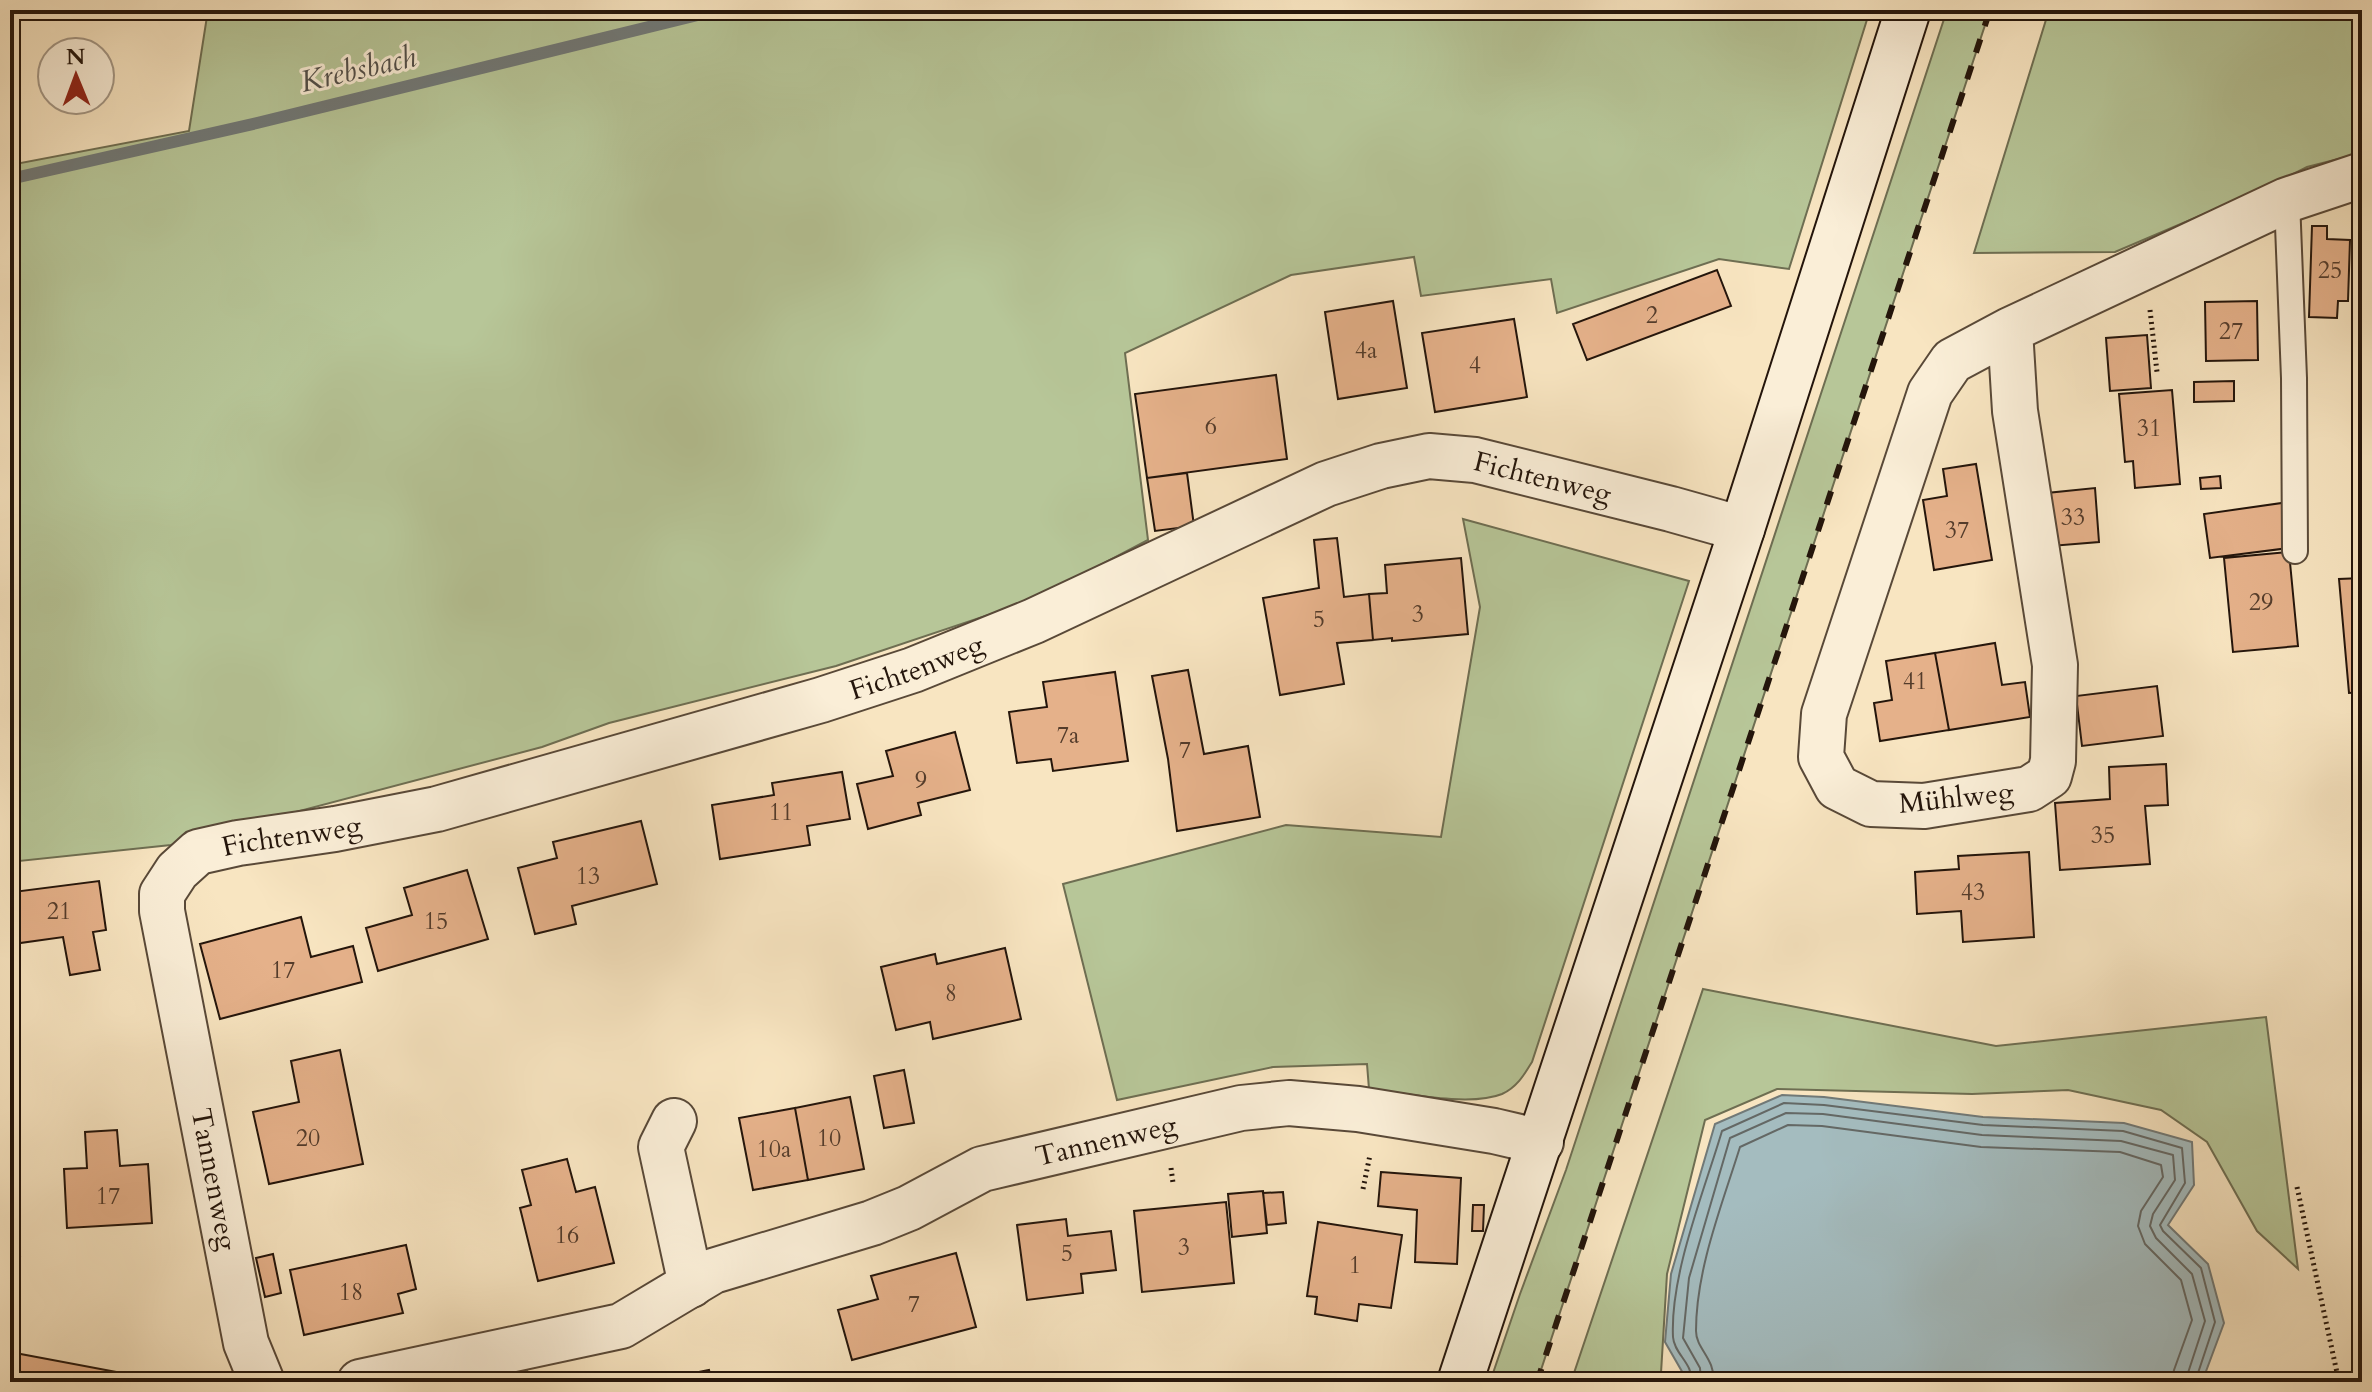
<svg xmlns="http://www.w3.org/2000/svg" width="2372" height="1392" font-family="Cardo,serif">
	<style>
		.green { fill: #b7c698; stroke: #6e6e52; stroke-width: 2 }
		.water { fill: #a4bcbf; stroke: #717977; stroke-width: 2 }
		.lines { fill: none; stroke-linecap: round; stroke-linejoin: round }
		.shore { stroke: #646865; stroke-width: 2 }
		.stream { stroke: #717977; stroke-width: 12 }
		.building { fill: #e5b18a; stroke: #24150b; stroke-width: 2 }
		.lane-casing { stroke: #594938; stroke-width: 28 }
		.street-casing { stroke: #594938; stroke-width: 48 }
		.secondary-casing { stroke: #24150b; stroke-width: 48 }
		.path { stroke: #24150b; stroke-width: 5; stroke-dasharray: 2 4; stroke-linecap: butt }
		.lane { stroke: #faeed7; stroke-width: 24 }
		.street { stroke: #faeed7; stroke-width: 44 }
		.secondary { stroke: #faeed7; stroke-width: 44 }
		.rail { stroke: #24150b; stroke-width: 6; stroke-dasharray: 14 14; stroke-linecap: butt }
		.labels { text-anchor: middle; stroke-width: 6; stroke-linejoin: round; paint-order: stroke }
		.number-label { font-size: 24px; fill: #543c2b }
		.street-label { font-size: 28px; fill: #24150b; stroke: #faeed7 }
		.water-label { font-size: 30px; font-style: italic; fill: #514f4a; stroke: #faeed7 }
	</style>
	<rect width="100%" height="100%" fill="#f8e5c1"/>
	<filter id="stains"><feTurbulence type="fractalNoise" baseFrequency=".0025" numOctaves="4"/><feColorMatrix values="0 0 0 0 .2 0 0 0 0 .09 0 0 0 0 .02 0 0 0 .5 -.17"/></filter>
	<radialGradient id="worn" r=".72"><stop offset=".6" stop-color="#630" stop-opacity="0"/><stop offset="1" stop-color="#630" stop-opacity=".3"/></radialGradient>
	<!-- green -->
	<path class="green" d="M208 10H1870L1789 269 1719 259 1557 313 1551 279 1421 296 1414 257 1291 275 1125 353 1148 540 1036 599 836 666 609 723 542 747 171 845 10 862V165L189 131Z
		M1947 10H1990L1537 1382H1490L1520 1294 1566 1170Z
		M2049 10H2362V153L2307 167 2263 189 2115 252 1974 253Z
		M1463 519 1689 581 1532 1062C1524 1075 1517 1087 1502 1094 1470 1107 1404 1093 1369 1089L1367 1064 1273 1067 1117 1100 1063 884 1286 825 1441 837 1480 607Z
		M1703 989 1996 1046 2266 1017 2298 1269 2257 1231 2207 1142 2161 1110 2068 1090 1972 1094 1777 1089 1705 1120 1667 1274 1661 1373 1663 1382H1571Z
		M527 1370 529 1382H475Z"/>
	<!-- water -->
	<path class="water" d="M1782 1095 1824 1097 1983 1117 2124 1123 2192 1142 2194 1185 2168 1225 2208 1264 2224 1323 2202 1382H1682L1684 1375 1665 1342 1671 1274 1715 1124Z"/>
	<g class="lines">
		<!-- shore -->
		<path class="shore" d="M1691 1382C1694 1364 1674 1354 1673 1337 1670 1274 1704 1192 1722 1131L1784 1103 1824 1105 1983 1125 2123 1131 2182 1148 2185 1183 2160 1225 2163 1231 2201 1268 2215 1322 2195 1382
			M1701 1382 1700 1368 1683 1338 1689 1278 1730 1138 1786 1113 1823 1114 1982 1135 2121 1141 2173 1155 2175 1180 2153 1214 2150 1226 2156 1238 2192 1274 2205 1321 2185 1382
			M1713 1382C1716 1359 1696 1349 1696 1331 1696 1269 1722 1205 1740 1147L1788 1125 1822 1126 1981 1147 2120 1152 2161 1165 2163 1177 2141 1211 2138 1226 2145 1244 2181 1280 2192 1320 2174 1370 2172 1382"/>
		<!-- stream -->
		<path class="stream" d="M10 179 257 123 718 10"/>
	</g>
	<!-- building -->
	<path class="building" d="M2312 226H2327V239L2350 240 2348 301H2338L2337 318 2309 317Z
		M1717 270 1731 306 1587 360 1573 324Z
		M1393 301 1407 388 1338 399 1325 312Z
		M2257 301 2258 360 2206 361 2205 302Z
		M1514 319 1527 397 1435 412 1422 333Z
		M2147 335 2151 388 2110 391 2106 338Z
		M1276 375 1287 459 1147 478 1135 394Z
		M2234 381V401L2194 402V382Z
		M2172 390 2180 484 2135 488 2133 461 2125 462 2119 394Z
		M1976 464 1992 560 1934 570 1923 500 1947 496 1943 469Z
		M1187 473 1194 526 1155 531 1147 478Z
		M2220 476 2221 488 2201 489 2200 478Z
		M2095 488 2099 542 2051 546 2047 493Z
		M2282 503 2289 548 2210 558 2204 514Z
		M1337 538 1344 597 1369 594 1373 640 1337 643 1344 684 1280 695 1263 598 1319 588 1314 540Z
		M2289 552 2298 646 2233 652 2224 558Z
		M1461 558 1468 634 1392 641V638L1373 640 1369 594 1387 593 1385 565Z
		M2362 578V692L2349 693 2339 579Z
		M1995 643 2002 685 2025 682 2030 717 1949 730 1935 653Z
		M1935 653 1949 730 1880 741 1874 703 1892 700 1886 661Z
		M1188 670 1204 754 1248 746 1260 817 1177 831 1168 759 1152 676Z
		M1115 672 1128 761 1053 771 1051 759 1017 763 1009 712 1047 707 1043 682Z
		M2157 686 2163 736 2082 746 2076 696Z
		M955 732 970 790 918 803 921 815 868 829 857 784 893 776 886 751Z
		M2166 764 2168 805 2145 806 2150 864 2060 870 2055 803 2110 799 2109 767Z
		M842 772 850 819 807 826 810 845 720 859 712 805 774 795 772 783Z
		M641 821 657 884 572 906 576 924 535 934 518 868 557 858 553 842Z
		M2029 852 2034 937 1963 942 1961 911 1917 914 1915 872 1959 869 1958 856Z
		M467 870 488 939 378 971 366 928 412 915 404 888Z
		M99 881 106 930 93 932 100 970 70 975 63 937 20 943 13 892Z
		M301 917 311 957 353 946 362 982 220 1019 200 944Z
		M1005 948 1021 1019 933 1039 930 1022 896 1030 881 967 935 954 937 964Z
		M340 1050 363 1164 269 1184 253 1112 299 1102 291 1061Z
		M904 1070 914 1123 884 1128 874 1076Z
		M850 1097 864 1169 808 1180 795 1108Z
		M795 1108 808 1180 753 1190 739 1118Z
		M117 1130 120 1166 148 1164 152 1223 67 1228 64 1169 87 1168 85 1132Z
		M567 1159 576 1192 595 1187 614 1263 538 1281 520 1208 531 1205 522 1170Z
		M1381 1172 1461 1178 1457 1264 1415 1262 1417 1210 1378 1206Z
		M1263 1191 1267 1233 1232 1237 1228 1194Z
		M1283 1192 1286 1223 1267 1225 1263 1193Z
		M1226 1202 1234 1283 1142 1292 1134 1211Z
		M1473 1205H1484L1483 1231H1472Z
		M1066 1219 1068 1236 1111 1231 1116 1270 1081 1274 1083 1293 1027 1300 1017 1225Z
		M1318 1222 1402 1235 1391 1308 1359 1304 1357 1321 1315 1314 1317 1297 1307 1296Z
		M406 1245 416 1289 398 1294 403 1313 304 1335 290 1270Z
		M956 1253 976 1327 852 1360 838 1310 878 1299 871 1276Z
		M273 1254 281 1293 265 1297 256 1258Z
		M10 1256 20 1257 14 1311 10 1310Z
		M10 1352 159 1380 158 1382H10Z
		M709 1370 712 1382 654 1381Z
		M644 1376 645 1382H612Z"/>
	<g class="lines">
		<!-- lane casing -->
		<g class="lane-casing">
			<path id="lane" d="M2287 200 2294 378 2295 551"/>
		</g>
		<!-- street casing -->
		<g class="street-casing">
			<g id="street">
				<path d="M2010 330 2015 411 2055 665 2053 761 2049 776 2029 789 1924 806 1871 804 1837 787 1821 757 1824 714 1930 393 1952 361 2010 330 2287 200 2362 175"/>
				<path d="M674 1121 661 1147 691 1285"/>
				<path id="s1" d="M262 1382 246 1343 162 911V894L177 871 198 852 238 843 335 829 437 809 821 700 913 670 1034 621 1326 484 1381 466 1429 456 1475 460 1671 509 1742 529"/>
				<path id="s2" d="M360 1382 621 1326 713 1271 872 1223 909 1208 982 1169 1241 1108 1289 1103 1358 1109 1494 1131 1541 1142"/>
			</g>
		</g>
		<!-- secondary casing -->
		<g class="secondary-casing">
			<path id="secondary" d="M1460 1382 1742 529 1908 10"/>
		</g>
		<!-- path -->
		<path class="path" d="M2150 310 2157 372
			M1171 1168 1173 1183
			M2297 1187 2339 1382
			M1363 1189 1370 1155"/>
		<!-- lane -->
		<use href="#lane" class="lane"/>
		<!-- street -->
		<use href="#street" class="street"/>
		<!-- secondary -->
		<use href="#secondary" class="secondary"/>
		<!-- rail -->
		<path class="rail" d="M1537 1382 1990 10"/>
	</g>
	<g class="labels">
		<!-- number labels -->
		<g class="number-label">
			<text x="2330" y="278">25</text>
			<text x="1652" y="323">2</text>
			<text x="2231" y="339">27</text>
			<text x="1366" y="358">4a</text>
			<text x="1475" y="373">4</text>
			<text x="1211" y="434">6</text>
			<text x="2149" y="436">31</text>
			<text x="2073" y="525">33</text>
			<text x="1957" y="538">37</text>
			<text x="2261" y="610">29</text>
			<text x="1418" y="622">3</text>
			<text x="1319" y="627">5</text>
			<text x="1915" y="689">41</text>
			<text x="1068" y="743">7a</text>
			<text x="1185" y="758">7</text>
			<text x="921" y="788">9</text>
			<text x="781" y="820">11</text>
			<text x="2103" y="843">35</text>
			<text x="588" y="884">13</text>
			<text x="1973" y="900">43</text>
			<text x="59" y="919">21</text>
			<text x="436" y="929">15</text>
			<text x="283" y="978">17</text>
			<text x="951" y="1001">8</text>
			<text x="308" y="1146">20</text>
			<text x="829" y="1146">10</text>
			<text x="774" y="1157">10a</text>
			<text x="108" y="1204">17</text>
			<text x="567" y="1243">16</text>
			<text x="1184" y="1255">3</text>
			<text x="1067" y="1261">5</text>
			<text x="1355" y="1273">1</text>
			<text x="351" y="1300">18</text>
			<text x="914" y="1312">7</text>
		</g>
		<!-- street labels -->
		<g class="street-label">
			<text dy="10" stroke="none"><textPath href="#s1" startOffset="1970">Fichtenweg</textPath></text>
			<text dy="10" stroke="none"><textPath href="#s1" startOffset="1298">Fichtenweg</textPath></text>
			<text transform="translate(1956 797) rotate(-6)" y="10">Mühlweg</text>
			<text dy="10" stroke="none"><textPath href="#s1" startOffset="650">Fichtenweg</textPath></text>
			<text dy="10" stroke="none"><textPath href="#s2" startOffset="790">Tannenweg</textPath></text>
			<text transform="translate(215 1179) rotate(79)" y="10">Tannenweg</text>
		</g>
		<!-- water labels -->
		<g class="water-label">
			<text transform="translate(358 69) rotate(-13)" y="10">Krebsbach</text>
		</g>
	</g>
	<!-- margin -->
	<rect width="2372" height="1392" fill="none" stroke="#f8e5c1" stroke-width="40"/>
	<rect x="12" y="12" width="2348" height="1368" fill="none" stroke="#24150b" stroke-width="4"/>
	<rect x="20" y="20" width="2332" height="1352" fill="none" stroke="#24150b" stroke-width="2"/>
	<!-- north arrow -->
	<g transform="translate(76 76) rotate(359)"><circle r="38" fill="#faeed7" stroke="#a49785" stroke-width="2"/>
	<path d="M0-6L14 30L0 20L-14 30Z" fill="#8f2418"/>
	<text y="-12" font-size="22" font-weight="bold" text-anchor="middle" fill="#24150b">N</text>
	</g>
	<rect width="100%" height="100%" filter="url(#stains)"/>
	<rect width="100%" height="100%" fill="url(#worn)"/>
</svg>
